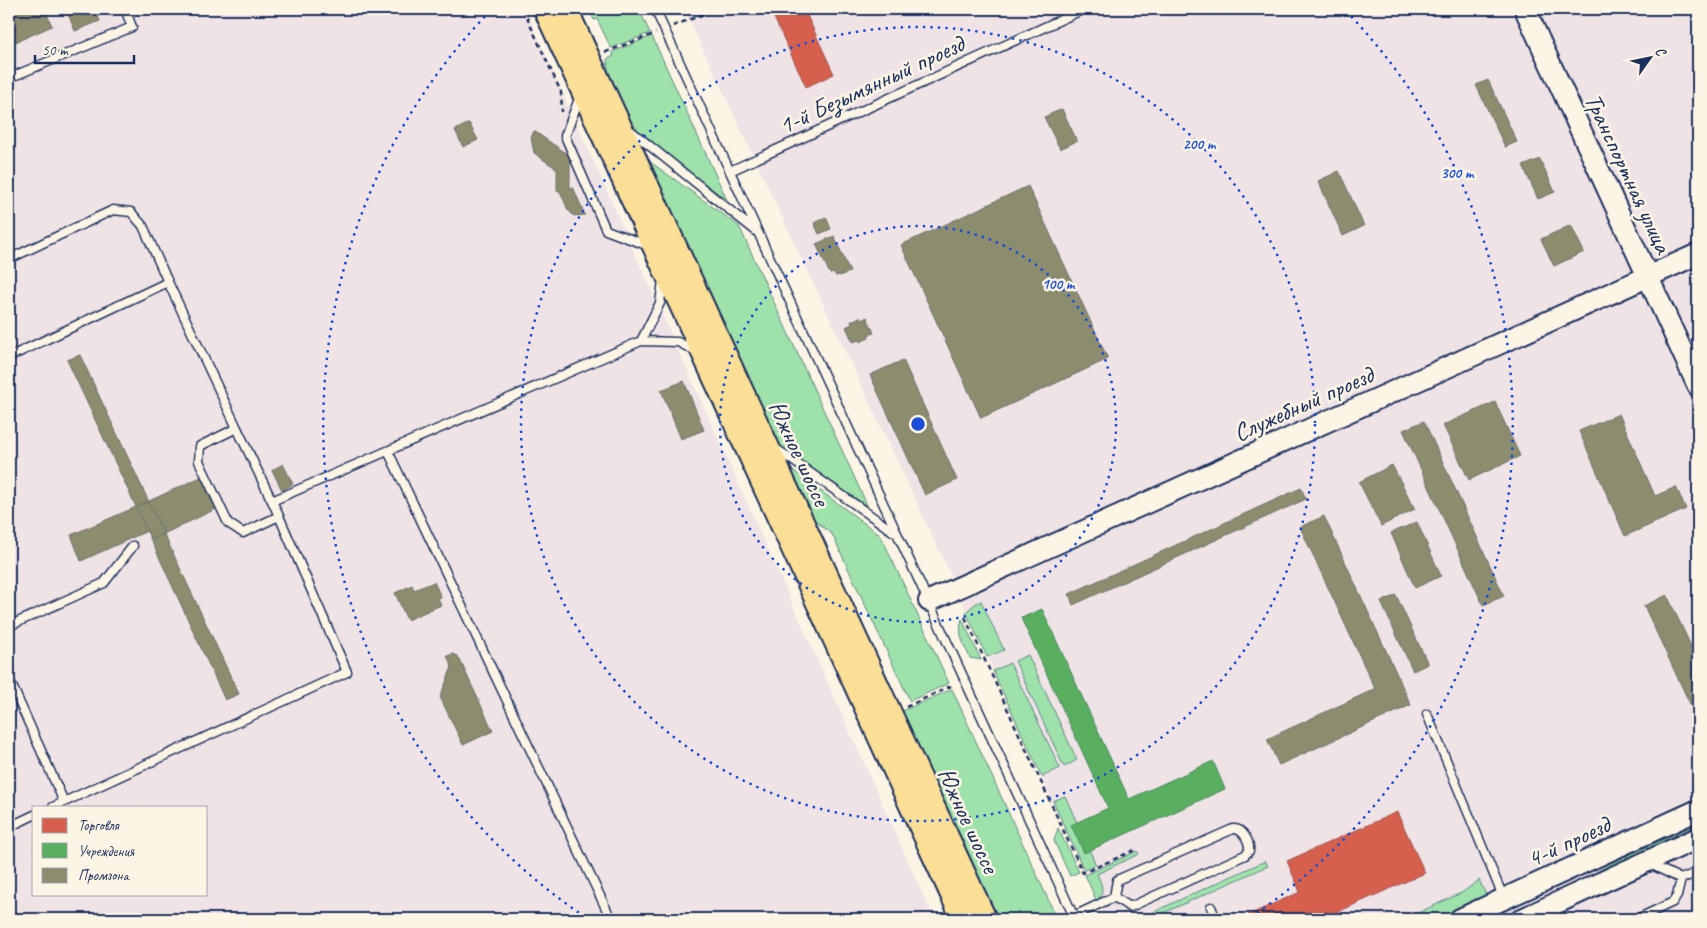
<svg xmlns="http://www.w3.org/2000/svg" width="1707" height="928" font-family="Caveat,sans-serif">
	<style>
		.built { fill: #efe3e6; fill-rule: evenodd }
		.green { fill: #9fe1ab; stroke: #5d8884 }
		.shops { fill: #d6604d; stroke: #9e5152 }
		.public { fill: #5aae61; stroke: #478860 }
		.industry { fill: #8c8c6e; stroke: #6a7069 }
		.lines { fill: none; stroke-linecap: round; stroke-linejoin: round }
		.lane-casing { stroke: #1b2f5e; stroke-width: 11 }
		.secondary-casing { stroke: #1b2f5e; stroke-width: 24 }
		.primary-casing { stroke: #1b2f5e; stroke-width: 26 }
		.path { stroke: #1b2f5e; stroke-width: 2.5; stroke-dasharray: 5 4; stroke-linecap: butt }
		.lane { stroke: #fcf5e5; stroke-width: 8 }
		.secondary { stroke: #fcf5e5; stroke-width: 20 }
		.primary { stroke: #fbdf96; stroke-width: 22 }
		.ring { fill: none; stroke: #1d4ed8; stroke-width: 2.5; stroke-dasharray: 2.5 5 }
		.labels { text-anchor: middle; stroke-width: 5; stroke-linejoin: round; paint-order: stroke }
		.street-label { font-size: 25px; fill: #1b2f5e; stroke: #fcf5e5 }
		.centre { fill: #1d4ed8; stroke: #fcf5e5; stroke-width: 2.5 }
		.ring-label { font-size: 15px; text-anchor: middle; font-weight: bold; fill: #1d4ed8; stroke: #fcf5e5; stroke-width: 5; stroke-linejoin: round; paint-order: stroke }
	</style>
	<rect width="100%" height="100%" fill="#fcf5e5"/>
	<filter id="ink" filterUnits="userSpaceOnUse"><feTurbulence type="fractalNoise" baseFrequency=".02" numOctaves="2"/><feDisplacementMap in="SourceGraphic" scale="10" xChannelSelector="R" yChannelSelector="G"/><feConvolveMatrix kernelMatrix="1 2 1 2 8 2 1 2 1" color-interpolation-filters="sRGB"/></filter>
	<g filter="url(#ink)">
		<!-- built -->
		<path class="built" d="M9 9H525L934 919H9ZM34 807H206V894H34Z
			M684 9H1698V919H1105L952 578Z"/>
		<!-- green -->
		<path class="green" d="M589 9H639L650 33 611 48 597 19 594 20Z
			M652 36 727 200 661 151 636 128 628 116 609 77 607 59 614 56 612 52Z
			M649 161 739 226 868 507 777 444Z
			M791 469 879 534 883 540 949 683 910 701 832 534 814 520Z
			M981 601 1004 650 987 657 966 612 975 604Z
			M962 619 981 660 970 658C964 644 957 634 962 619Z
			M1028 655 1077 760 1064 767 1015 661Z
			M1010 663 1060 768 1042 777 993 671Z
			M952 689 1057 919H995L900 712Z
			M1065 796 1096 865 1084 870 1053 801Z
			M1698 824V835L1587 880C1591 869 1682 832 1698 824Z
			M1058 828 1079 872 1070 876 1054 841Z
			M1137 851 1139 854 1097 874C1102 885 1105 891 1097 902L1085 875Z
			M1265 861 1268 866 1150 919H1138Z
			M1479 880 1488 899 1455 919H1405L1463 892Z"/>
		<!-- shops -->
		<path class="shops" d="M770 9H804L834 74 806 87Z
			M1397 812 1425 873 1322 919H1249L1248 915 1300 892 1287 861Z"/>
		<!-- public -->
		<path class="public" d="M1042 609 1129 799 1213 761 1225 789 1084 853 1071 825 1108 808 1021 618Z"/>
		<!-- industry -->
		<path class="industry" d="M9 9H45L52 26 9 45Z
			M66 9H95L100 21 75 31Z
			M1488 80 1517 142 1505 147 1476 85Z
			M1062 109 1077 141 1060 149 1044 117Z
			M469 123 478 140 463 147 455 130Z
			M534 131 570 156V188L573 187 585 215 574 216 568 210 560 191H557V169L534 153 531 138Z
			M1540 159 1555 192 1538 199 1523 166Z
			M1339 171 1364 226 1343 236 1318 181Z
			M1028 186 1108 359 981 418 901 245Z
			M826 217 831 229 819 234 814 223Z
			M1571 225 1584 252 1554 266 1541 239Z
			M834 236 850 272 840 276V275L836 276 834 273 830 274 816 244Z
			M860 317 861 320 867 317 874 333 868 335 869 338 860 342 859 340 853 342 846 327 852 324 851 321Z
			M80 355 239 694 225 700 147 531 81 561 71 535 136 507 67 360Z
			M903 360 957 480 925 495 870 375Z
			M684 381 704 430 681 439 661 390Z
			M1495 402 1520 456 1469 480 1443 425Z
			M1619 414 1655 496 1676 487 1686 509 1625 536 1579 431Z
			M1424 421 1504 596 1483 605 1403 430Z
			M283 464 293 484 282 490 272 470Z
			M1392 465 1415 509 1381 526 1359 482Z
			M201 477 218 508 151 540 136 507Z
			M1301 488 1306 499 1073 605 1069 594Z
			M1324 516 1411 705 1279 765 1267 739 1375 689 1300 527Z
			M1417 522 1441 576 1415 588 1391 533Z
			M434 582 441 597 438 598 441 605 407 620 395 593 412 585 414 590Z
			M1396 595 1428 664 1413 671 1381 602Z
			M1667 595 1698 661V721L1644 606Z
			M453 654 458 656 493 731 463 745 440 697 452 667 447 656Z"/>
		<g class="lines">
			<!-- lane casing -->
			<g class="lane-casing">
				<path id="lane" d="M655 9 1075 919
					M9 78 132 27 125 9
					M580 96 565 136 606 230 649 246
					M630 130 757 232
					M730 171 1084 9
					M9 259 113 210 131 212 143 226 168 282
					M641 341 660 303 663 280
					M9 357 168 282 237 428
					M775 448 894 532
					M388 451 611 919
					M272 501 237 428 200 446 199 461 228 523 243 533 279 516 272 501 641 341 678 342 697 352
					M9 626 104 583 133 546
					M9 679 64 802 347 672 279 516
					M1427 714 1504 899
					M53 807 64 802
					M9 827 34 815
					M1650 864 1681 879 1698 872
					M1211 907 1216 919
					M1074 916 1114 897 1117 880 1233 829C1243 828 1250 842 1249 851L1245 855 1130 907 1114 897
					M1637 919 1673 902 1677 896 1681 879"/>
			</g>
			<!-- secondary casing -->
			<g class="secondary-casing">
				<path id="secondary" d="M1525 9 1698 386
					M929 601 1698 254
					M1460 919 1698 810
					M1522 919 1698 838"/>
			</g>
			<!-- primary casing -->
			<g class="primary-casing">
				<path id="primary" d="M545 9 963 919
					M566 9 985 919"/>
			</g>
			<!-- path -->
			<path class="path" d="M523 9 561 92 562 112
				M673 26 717 9
				M606 51V52L656 33
				M965 617 1083 873 1137 849
				M906 707 951 686"/>
			<!-- lane -->
			<use href="#lane" class="lane"/>
			<!-- secondary -->
			<use href="#secondary" class="secondary"/>
			<!-- primary -->
			<use href="#primary" class="primary"/>
		</g>
	</g>
	<!-- distance rings -->
	<g class="ring">
		<circle cx="918" cy="424" r="198"/>
		<circle cx="918" cy="424" r="397"/>
		<path d="M585 917A595 595 0 0 1 490 11M1346 11A595 595 0 0 1 1251 917"/>
	</g>
	<g class="labels">
		<!-- street labels -->
		<g class="street-label">
			<text transform="translate(871 84) rotate(-25)" y="9">1-й Безымянный проезд</text>
			<text transform="translate(1629 173) rotate(65)" y="9">Транспортная улица</text>
			<text transform="translate(1303 403) rotate(-24)" y="9">Служебный проезд</text>
			<text transform="translate(800 453) rotate(65)" y="9">Южное шоссе</text>
			<text transform="translate(969 820) rotate(65)" y="9">Южное шоссе</text>
			<text transform="translate(1568 841) rotate(-25)" y="9">4-й проезд</text>
		</g>
	</g>
	<circle cx="918" cy="424" r="8" class="centre"/>
	<g class="ring-label">
		<text x="1199" y="149">200 m</text>
		<text x="1457" y="178">300 m</text>
		<text x="1058" y="289">100 m</text>
	</g>
	<!-- margin -->
	<rect width="1707" height="928" fill="none" stroke="#fcf5e5" stroke-width="30"/>
	<rect x="15" y="15" width="1677" height="898" fill="none" stroke="#1b2f5e" stroke-width="2" filter="url(#ink)"/>
	<!-- legend -->
	<rect x="32" y="806" width="175" height="90" fill="#fcf5e5" stroke="#a2a6af"/>
	<rect x="42" y="818" width="25" height="15" fill="#d6604d" stroke="#a2a6af"/>
	<text x="78" y="830" font-size="15" fill="#1b2f5e">Торговля</text>
	<rect x="42" y="843" width="25" height="15" fill="#5aae61" stroke="#a2a6af"/>
	<text x="78" y="856" font-size="15" fill="#1b2f5e">Учреждения</text>
	<rect x="42" y="868" width="25" height="15" fill="#8c8c6e" stroke="#a2a6af"/>
	<text x="78" y="880" font-size="15" fill="#1b2f5e">Промзона</text>
	<!-- north arrow -->
	<g transform="translate(1650 58) rotate(57)" stroke="#fcf5e5" stroke-width="4" paint-order="stroke">
	<path d="M0-4L9 19L0 12L-9 19Z" fill="#1b2f5e"/>
	<text y="-8" font-size="14" font-weight="bold" text-anchor="middle" fill="#1b2f5e">С</text>
	</g>
	<!-- scale -->
	<path d="M35 55v8h99v-8" fill="none" stroke="#1b2f5e" stroke-width="2.5"/>
	<text x="42" y="55" font-size="15" fill="#1b2f5e" stroke="#fcf5e5" stroke-width="4" paint-order="stroke">50 m</text>
</svg>
